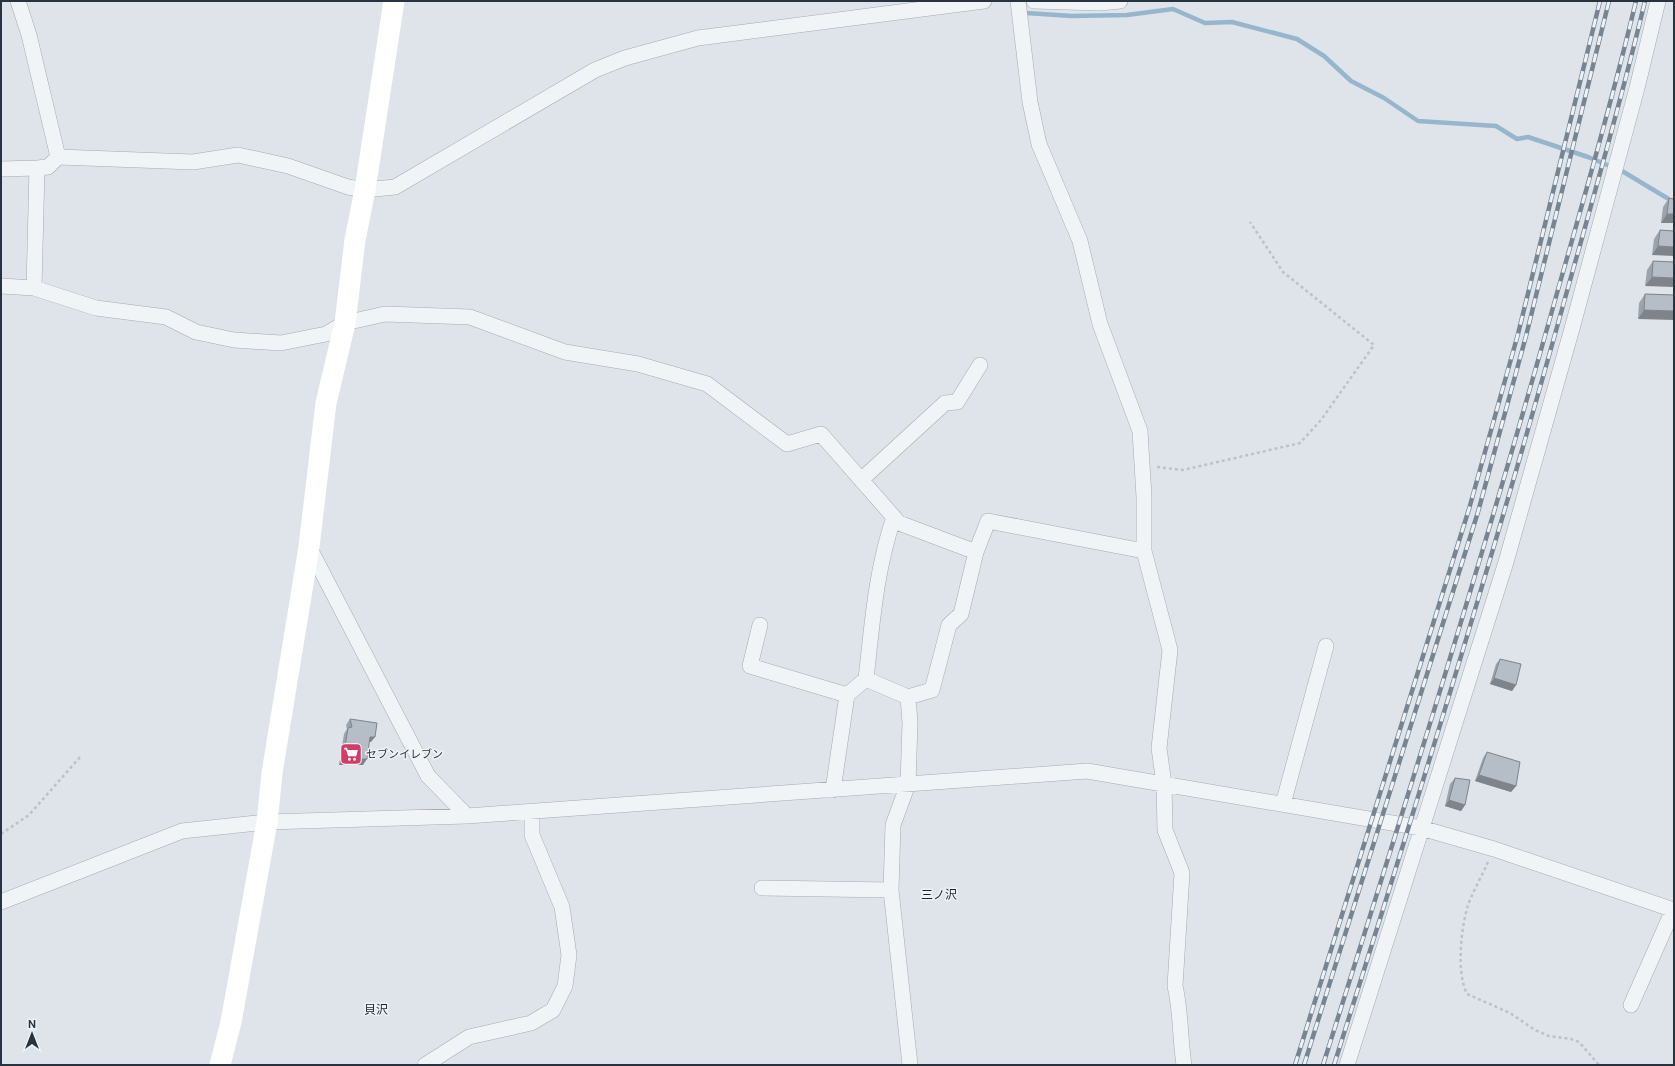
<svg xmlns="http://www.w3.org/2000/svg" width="1675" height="1066" font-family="'DM Sans','Noto Sans JP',sans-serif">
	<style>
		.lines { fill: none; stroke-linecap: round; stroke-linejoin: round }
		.stream { stroke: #97b6cb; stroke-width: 4.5 }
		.street-casing { stroke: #a3abb3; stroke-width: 16 }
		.path { stroke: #bcc2c7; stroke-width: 2.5; stroke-dasharray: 3 3; stroke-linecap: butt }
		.street { stroke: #f1f4f7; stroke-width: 15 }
		.secondary { stroke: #fff; stroke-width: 21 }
		.rail-casing { stroke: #778593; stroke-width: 4.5 }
		.rail { stroke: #eef2f6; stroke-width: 3; stroke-dasharray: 9; stroke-linecap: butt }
		.wall { fill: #9ca3aa }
		.shaded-wall { fill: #7f848b }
		.building { fill: #b5bdc6; stroke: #7f848b }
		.labels { text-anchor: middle; stroke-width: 3; stroke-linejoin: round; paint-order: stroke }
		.poi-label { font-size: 11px; fill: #273340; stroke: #eef2f6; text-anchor: start }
		.neighbourhood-label { font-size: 12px; fill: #192431; stroke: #eef2f6 }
	</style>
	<rect width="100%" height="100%" fill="#dee4e9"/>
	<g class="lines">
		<!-- stream -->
		<path class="stream" d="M1026 13 1072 16 1127 15 1173 9 1205 23 1232 22 1297 39 1324 56 1351 81 1384 98 1418 121 1496 126 1517 139 1528 137 1588 157 1612 167
			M1622 171 1667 198"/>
		<!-- street casing -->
		<g class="street-casing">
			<path id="street" d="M18 1 29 35 58 157
				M1018 1 1030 102 1039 144 1080 241 1100 324 1140 431 1144 497V551L1170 650 1159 748 1164 784 1165 830 1182 873 1175 986C1181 1011 1180 1039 1184 1065
				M1034 1 1100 3 1120 1
				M58 157 193 162 238 155 288 166 348 187 365 190 395 187 595 70 625 58 698 38 984 1
				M1 169 37 168
				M1 286 34 288 96 308 166 317 196 332 234 340 281 343 326 334 345 323 385 314 470 317 565 352 638 364 707 384 787 444 821 434 899 523 976 552 988 521 1144 551
				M34 288 37 168 48 167 58 157
				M861 480 945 403 957 402 980 365
				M309 547 428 776 467 816
				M760 625 750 666 847 695
				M866 679 908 697 932 690 949 625 961 614 976 552
				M908 697 910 723 908 784 893 825 891 890 910 1065
				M833 790 847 695 866 679C872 625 876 569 894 517
				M1283 804 1326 646
				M762 888 891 890
				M1 902 182 831 267 822 467 816 1087 771 1421 828 1494 849 1674 910
				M1631 1005 1673 910
				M425 1065 469 1037 531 1023 553 1010 565 986 569 955 562 907 532 835V812
				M1347 1065 1506 562 1573 325 1637 88 1658 1"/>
		</g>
		<!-- path -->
		<path class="path" d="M1157 467 1183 470 1300 443 1321 420 1374 345 1283 272 1250 222
			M1 834 29 815 80 757
			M1488 862C1482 876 1473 891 1468 905 1461 929 1456 971 1467 994L1510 1013 1535 1030 1549 1036 1571 1039 1579 1042 1599 1065"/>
		<!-- street -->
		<use href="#street" class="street"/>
		<!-- secondary -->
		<path class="secondary" d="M220 1065 231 1022 267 822 272 773 309 547 326 403 345 323 355 240 365 190 394 1"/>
		<!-- rail casing -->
		<g class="rail-casing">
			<path id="rail" d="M1295 1065 1469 509 1518 334 1600 1
				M1304 1065 1478 512 1526 336 1609 1
				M1323 1065C1405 806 1486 548 1559 286 1586 192 1613 97 1636 1
				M1334 1065C1414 812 1493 558 1564 302 1592 202 1621 102 1645 1"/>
		</g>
		<!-- rail -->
		<use href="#rail" class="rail"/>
	</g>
	<!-- wall -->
	<path class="wall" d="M1669 198 1674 223H1661L1663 207Z
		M1660 230 1674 231 1652 255 1654 239Z
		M1653 261 1674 262 1645 286 1647 270Z
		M1645 294 1674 295 1638 319 1639 303Z
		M1500 659 1516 685 1512 691 1490 684 1496 664Z
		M350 719 371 742H369L363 765H339L344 734 347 729 346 725Z
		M1487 752 1516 786 1511 792 1475 781 1483 758Z
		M1455 778 1465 805 1461 811 1445 806 1450 784Z"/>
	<!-- shaded-wall -->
	<path class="shaded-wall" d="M1667 214H1674V223H1661Z
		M1658 246 1674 247V256L1652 255Z
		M1652 277 1674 278V287L1645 286Z
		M1644 310 1674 311V320L1638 319Z
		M1494 678 1516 685 1512 691 1490 684Z
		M370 737H375L371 742H366Z
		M343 759H367L363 765H339Z
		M1479 775 1516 786 1511 792 1475 781Z
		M1449 800 1465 805 1461 811 1445 806Z"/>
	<!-- building -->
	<path class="building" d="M1669 198 1674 199V214H1667Z
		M1660 230 1674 231V247L1658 246Z
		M1653 261 1674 262V278L1652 277Z
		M1645 294 1674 295V311L1644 310Z
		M1500 659 1521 664 1516 685 1494 678Z
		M350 719 377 723 375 737H370L367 759H343L348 728 352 727Z
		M1487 752 1520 762 1516 786 1479 775Z
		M1455 778 1470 780 1465 805 1449 800Z"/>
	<!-- icons -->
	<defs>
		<g id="supermarket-square" transform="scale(1.15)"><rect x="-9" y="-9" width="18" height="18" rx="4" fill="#d53c63" stroke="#eef2f6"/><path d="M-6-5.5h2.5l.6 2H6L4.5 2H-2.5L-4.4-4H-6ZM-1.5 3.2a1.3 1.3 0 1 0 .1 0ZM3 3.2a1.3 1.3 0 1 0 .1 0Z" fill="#fff"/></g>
	</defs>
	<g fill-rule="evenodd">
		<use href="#supermarket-square" x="351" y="754"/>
	</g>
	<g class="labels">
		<!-- poi labels -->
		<g class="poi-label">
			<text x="366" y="758">セブンイレブン</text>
		</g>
		<!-- neighbourhood labels -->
		<g class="neighbourhood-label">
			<text x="939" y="899">三ノ沢</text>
			<text x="376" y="1014">貝沢</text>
		</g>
	</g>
	<!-- border -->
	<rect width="1675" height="1066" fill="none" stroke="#273340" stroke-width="4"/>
	<!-- north arrow -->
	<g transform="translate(32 1034)" stroke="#eef2f6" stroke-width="3" paint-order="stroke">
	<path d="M0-3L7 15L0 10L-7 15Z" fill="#273340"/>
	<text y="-6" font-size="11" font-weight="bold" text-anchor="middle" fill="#273340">N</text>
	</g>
</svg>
